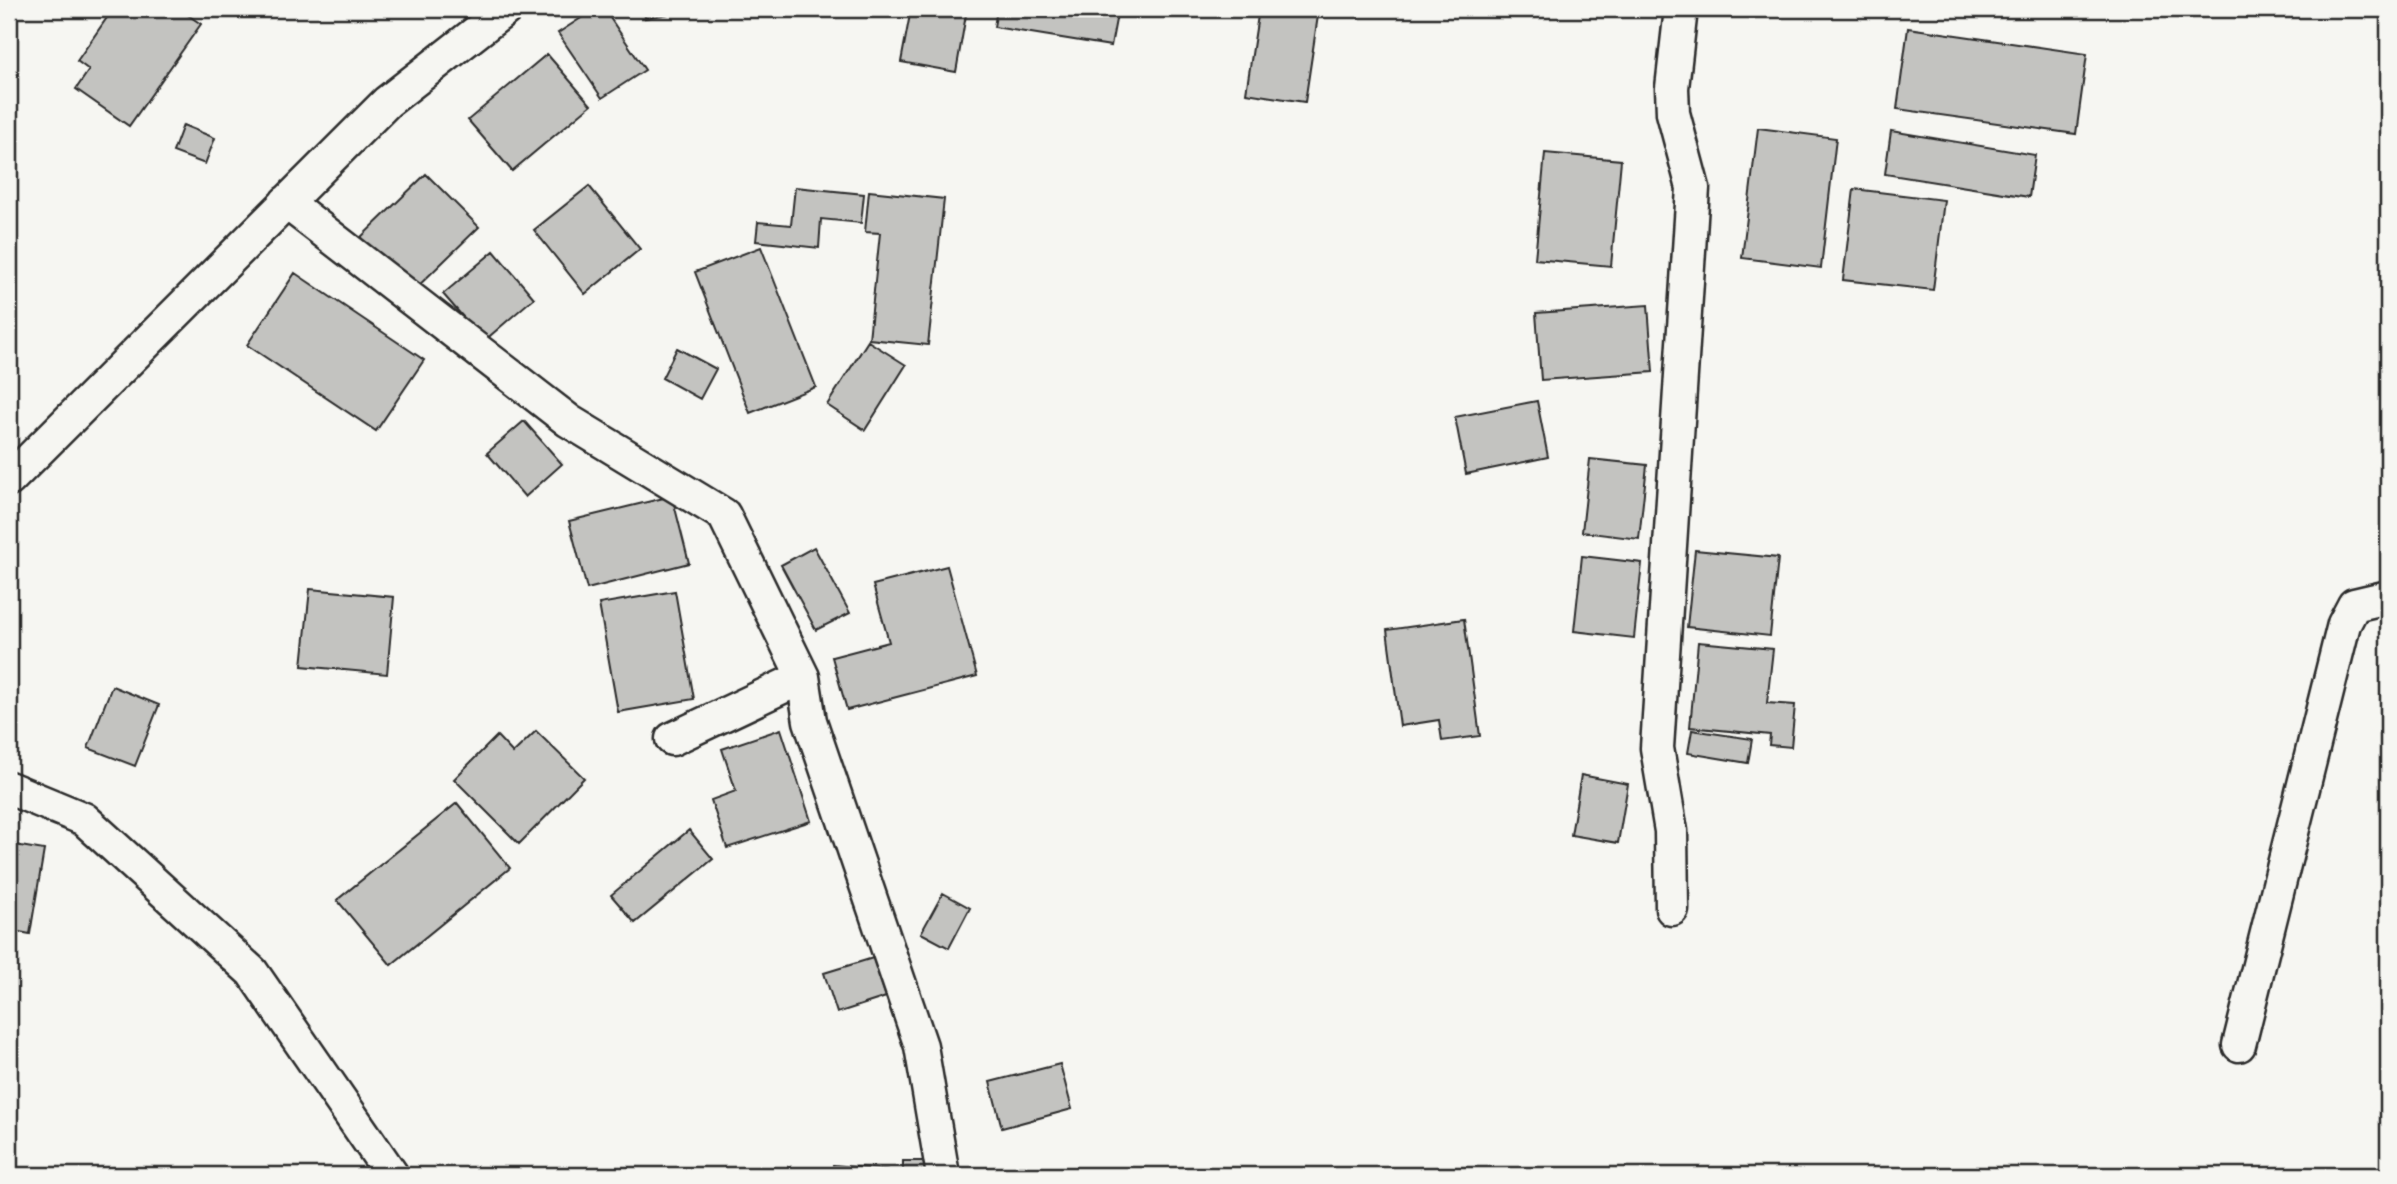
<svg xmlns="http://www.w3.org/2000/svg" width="2397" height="1184" font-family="'Balsamiq Sans',sans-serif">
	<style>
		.building { fill: #c3c3c0; stroke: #2b2b2b; stroke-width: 2 }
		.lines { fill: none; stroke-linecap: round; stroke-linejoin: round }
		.street-casing { stroke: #2b2b2b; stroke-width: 37 }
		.street { stroke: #f6f6f2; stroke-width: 32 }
	</style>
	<rect width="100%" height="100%" fill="#f6f6f2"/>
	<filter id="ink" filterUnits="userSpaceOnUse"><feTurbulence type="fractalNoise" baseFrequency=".0143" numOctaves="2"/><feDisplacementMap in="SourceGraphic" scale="14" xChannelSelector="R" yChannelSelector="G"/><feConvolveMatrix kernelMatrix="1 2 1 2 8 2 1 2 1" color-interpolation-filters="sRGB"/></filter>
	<g filter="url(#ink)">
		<!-- building -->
		<path class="building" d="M113 9H179L201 24 129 126 76 89 89 70 77 61Z
			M595 9H604L645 70 602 98 558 33Z
			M644 9H699L645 18Z
			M911 9H967L956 72 901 62Z
			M997 9H1118L1111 46 994 27Z
			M1259 9H1319L1305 102 1246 93Z
			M1908 28 2087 54 2076 134 1897 109Z
			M547 54 591 105 512 171 468 120Z
			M183 125 215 138 205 164 173 152Z
			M1758 128 1836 138 1821 268 1742 258Z
			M1891 131 2035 155 2029 197 1885 174Z
			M1545 153 1621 160 1611 266 1535 259Z
			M426 174 479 227 411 293 358 240Z
			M589 186 640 249 585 294 534 230Z
			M795 187 864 194 861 223 821 219 819 248 756 241 758 222 791 225Z
			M1854 189 1944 200 1933 290 1843 280Z
			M869 191 944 199 928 345 869 339 880 233 865 232Z
			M761 247 816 387 750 413 695 272Z
			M494 251 534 298 484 341 443 294Z
			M295 273 424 360 376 431 247 345Z
			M1648 305 1653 372 1541 380 1536 313Z
			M868 341 906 365 865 430 827 405Z
			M677 348 716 369 700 399 662 378Z
			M1537 401 1548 457 1466 474 1455 417Z
			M524 421 562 464 525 497 487 453Z
			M1590 459 1647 465 1639 539 1582 532Z
			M672 496 689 563 587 589 569 521Z
			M814 547 850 613 816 630 781 565Z
			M1695 550 1778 558 1770 636 1687 627Z
			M1582 556 1642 563 1634 638 1574 631Z
			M947 566 977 676 847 710 832 657 889 642 873 585Z
			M310 589 394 597 387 674 302 666Z
			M675 591 694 699 618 712 599 604Z
			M1464 619 1480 736 1442 741 1439 720 1400 726 1387 630Z
			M1698 642 1773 649 1767 703 1795 705 1791 747 1769 745 1770 735 1690 727Z
			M112 686 159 705 135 766 88 748Z
			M781 729 811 821 727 848 711 800 736 791 722 749Z
			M1692 730 1752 739 1748 763 1688 753Z
			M536 731 584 778 519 844 454 779 497 736 513 753Z
			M1581 775 1628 784 1618 843 1571 835Z
			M457 803 510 868 391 965 337 900Z
			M689 830 713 859 635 923 611 895Z
			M9 844 44 850 30 934 9 930Z
			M943 893 970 908 949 948 921 933Z
			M873 958 886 997 837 1013 824 973Z
			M1060 1064 1072 1109 1002 1128 990 1082Z
			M903 1161H936L935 1175H903Z
			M833 1165 888 1170 887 1175H832Z"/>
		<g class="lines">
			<!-- street casing -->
			<g class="street-casing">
				<path id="street" d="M286 202 569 421 724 515 803 677 810 721 921 1046 943 1175
					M9 480 387 102 506 9
					M672 739 803 677
					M9 788 84 819 252 972 392 1175
					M1672 909 1671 831 1657 748 1693 188 1673 113 1672 88 1681 9
					M2239 1045 2344 624 2354 605 2388 597"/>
			</g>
			<!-- street -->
			<use href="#street" class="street"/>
		</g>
	</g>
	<!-- margin -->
	<rect width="2397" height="1184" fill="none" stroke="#f6f6f2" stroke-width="35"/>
	<rect x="18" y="18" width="2362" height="1149" fill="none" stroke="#2b2b2b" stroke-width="2.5" filter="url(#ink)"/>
</svg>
